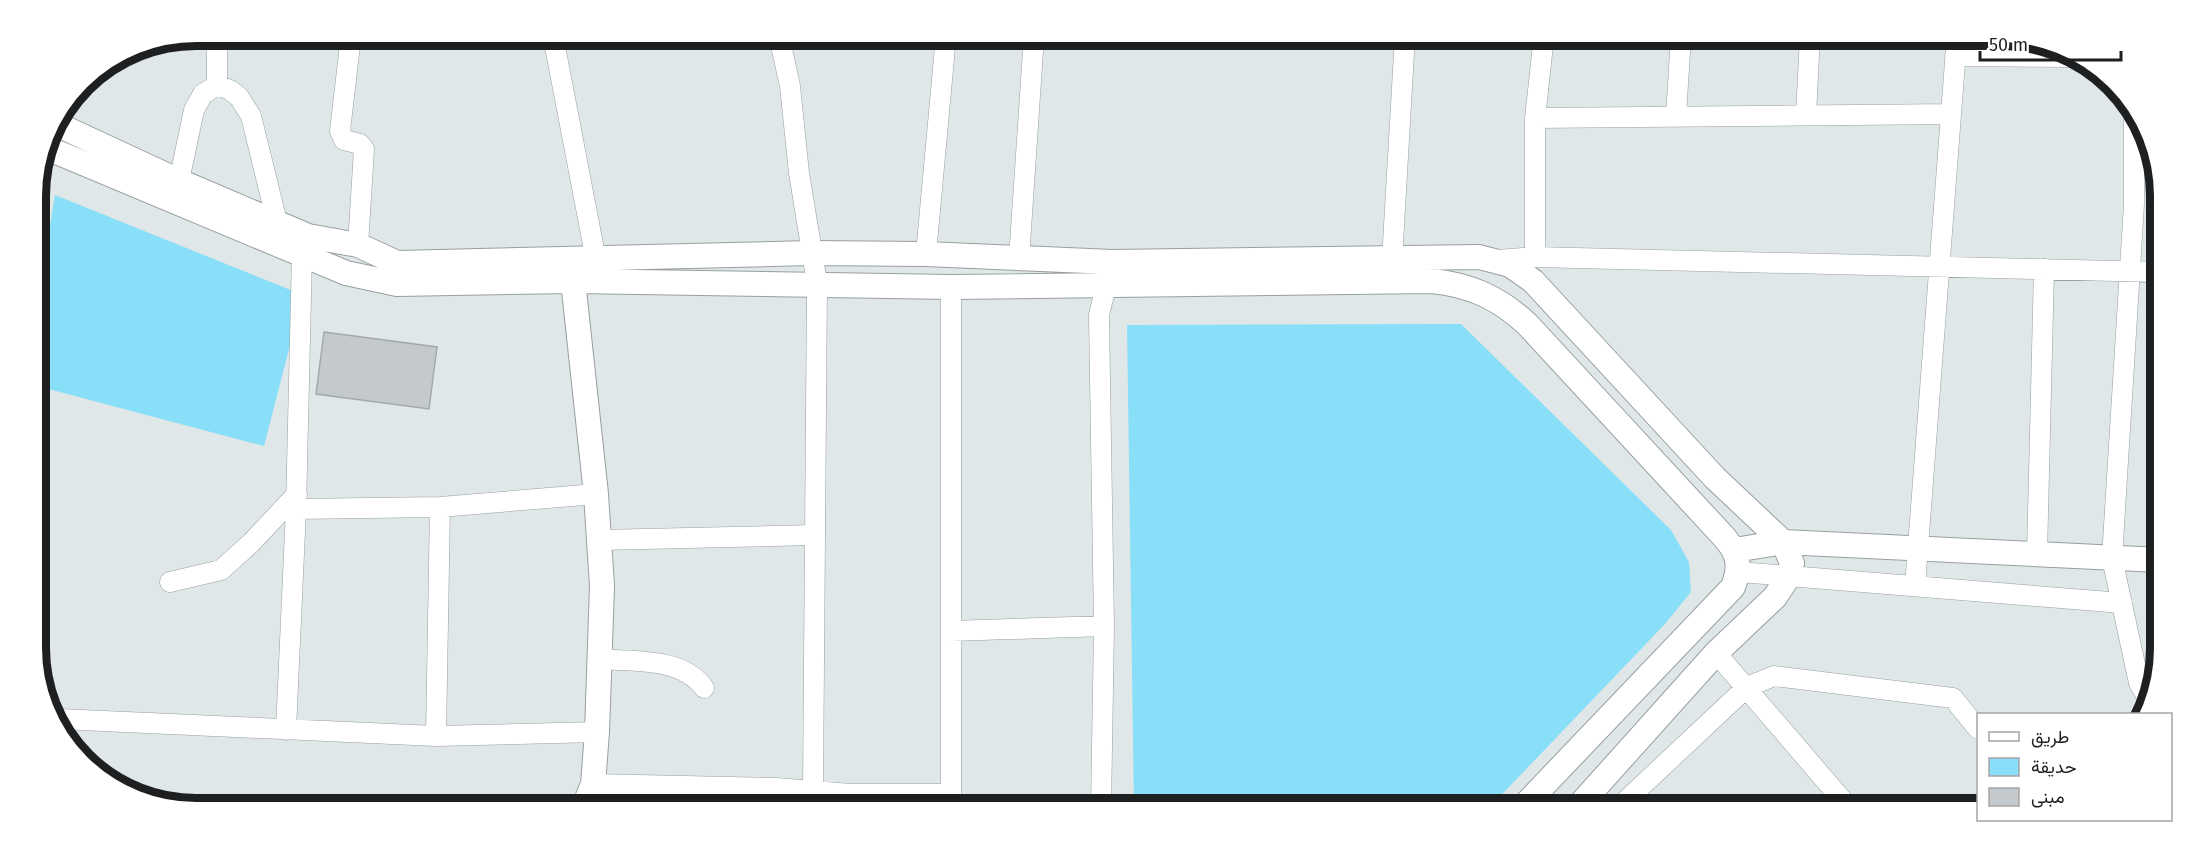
<svg xmlns="http://www.w3.org/2000/svg" width="2196" height="845" font-family="'Fira Sans',Vazirmatn,sans-serif">
	<style>
		.green { fill: #89def8 }
		.building { fill: #c4c9cd; stroke: #a4a9ad; stroke-width: 1.5 }
		.lines { fill: none; stroke-linecap: round; stroke-linejoin: round }
		.minor-casing { stroke: #989fa1; stroke-width: 21 }
		.major-casing { stroke: #989fa1; stroke-width: 26 }
		.minor { stroke: #fff; stroke-width: 20 }
		.major { stroke: #fff; stroke-width: 24 }
		.rim { fill: none; stroke: #1d1f20; stroke-width: 8 }
	</style>
	<rect width="100%" height="100%" fill="#e0e7e9"/>
	<!-- green -->
	<path class="green" d="M55 195 303 295 264 446 37 386V306Z
		M1461 324 1671 530 1689 562 1691 592 1665 624 1488 809H1134L1127 325Z"/>
	<!-- building -->
	<path class="building" d="M324 332 437 347 429 409 316 394Z"/>
	<g class="lines">
		<!-- minor casing -->
		<g class="minor-casing">
			<path id="minor" d="M351 36 340 131 344 140 360 144 364 149 358 245
				M553 36 596 260
				M779 36 790 86 799 173 817 283 813 790
				M1955 56 2069 57
				M217 85V36
				M1806 115 1810 36
				M1676 116 1681 36
				M1535 118 1951 114
				M2134 121V204L2112 558 2139 683 2150 702
				M179 181 194 110 203 94 217 85 230 90 239 97 251 116 277 222
				M36 190 38 182
				M926 254 946 36
				M1535 257V118L1544 36
				M1019 259 1034 36
				M1392 260 1405 36
				M1497 260 1535 257 2159 272
				M296 509 440 507 596 494
				M600 540 815 535
				M2037 555 2044 269
				M1739 572 2122 603
				M170 582 221 570 251 543 297 494
				M1915 586 1957 36
				M951 631 1104 626
				M1716 653 1850 809
				M599 659C634 662 682 657 704 688
				M59 719 436 736 597 732
				M286 730 296 509 302 254
				M436 736 440 507
				M593 784 776 788 851 794H951
				M951 809V287
				M1101 809 1104 626 1099 315 1106 286
				M1617 809 1747 687 1774 676 1953 698 1978 729"/>
		</g>
		<!-- major casing -->
		<g class="major-casing">
			<path id="major" d="M54 123 179 181 308 236 358 245 397 263 811 253 926 254 1112 262 1479 257 1510 265 1533 281 1715 478 1783 542 1792 563 1789 576 1775 597 1716 653 1576 809
				M47 148 346 273 397 284 573 281 951 287 1432 281C1471 285 1499 298 1527 324L1724 537C1739 554 1741 566 1733 587L1521 809
				M573 281 596 494 602 586 597 732 593 784 583 809
				M1735 550 1783 542 2160 560"/>
		</g>
		<!-- minor -->
		<use href="#minor" class="minor"/>
		<!-- major -->
		<use href="#major" class="major"/>
	</g>
	<!-- crop -->
	<path d="M0 0H2196V845H0ZM196 46H2000A150 150 0 0 1 2150 196V648A150 150 0 0 1 2000 798H196A150 150 0 0 1 46 648V196A150 150 0 0 1 196 46Z" fill="#fff" fill-rule="evenodd"/>
	<path class="rim" d="M196 46H2000A150 150 0 0 1 2150 196V648A150 150 0 0 1 2000 798H196A150 150 0 0 1 46 648V196A150 150 0 0 1 196 46Z"/>
	<!-- legend -->
	<rect x="1977" y="713" width="195" height="108" fill="#ffffff" stroke="#a5a5a6" stroke-width="1.5"/>
	<rect x="1989" y="732" width="30" height="9" fill="#ffffff" stroke="#a5a5a6" stroke-width="1.5"/>
	<text x="2031" y="743" font-size="18" fill="#1d1f20">طريق</text>
	<rect x="1989" y="758" width="30" height="18" fill="#89def8" stroke="#a5a5a6" stroke-width="1.5"/>
	<text x="2031" y="773" font-size="18" fill="#1d1f20">حديقة</text>
	<rect x="1989" y="788" width="30" height="18" fill="#c4c9cd" stroke="#a5a5a6" stroke-width="1.5"/>
	<text x="2031" y="803" font-size="18" fill="#1d1f20">مبنى</text>
	<!-- scale -->
	<path d="M1980 51v9h141v-9" fill="none" stroke="#1d1f20" stroke-width="3"/>
	<text x="1989" y="51" font-size="18" fill="#1d1f20" stroke="#ffffff" stroke-width="4.5" paint-order="stroke">50 m</text>
</svg>
